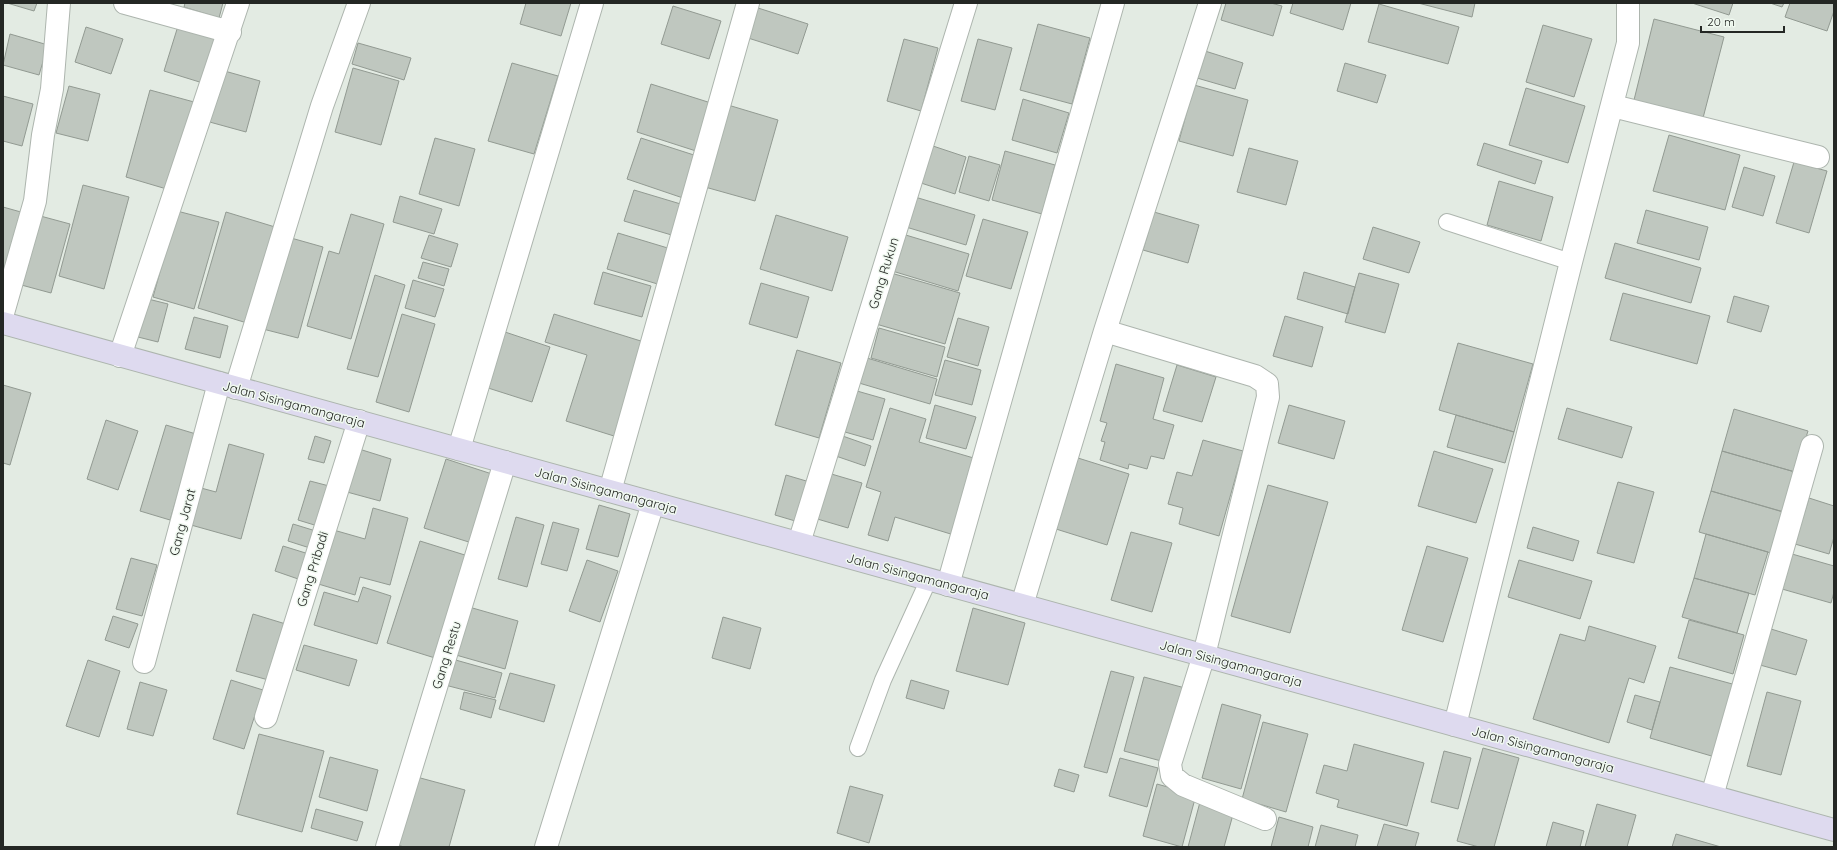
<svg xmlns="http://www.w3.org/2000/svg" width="1837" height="850" font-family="Quicksand,sans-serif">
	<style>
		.building { fill: #bfc7bf; stroke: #929a92 }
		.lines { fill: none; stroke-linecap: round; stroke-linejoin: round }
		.lane-casing { stroke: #adb5ae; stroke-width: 18 }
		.street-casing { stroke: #adb5ae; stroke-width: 24 }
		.secondary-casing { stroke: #adb5ae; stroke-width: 24 }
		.lane { stroke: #fff; stroke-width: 16 }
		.street { stroke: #fff; stroke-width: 22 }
		.secondary { stroke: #dedaef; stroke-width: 22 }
		.labels { text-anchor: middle; stroke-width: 3; stroke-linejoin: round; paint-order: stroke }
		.street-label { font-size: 13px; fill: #242724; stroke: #f0f9f0 }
	</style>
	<rect width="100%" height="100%" fill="#e3ebe3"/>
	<!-- building -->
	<path class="building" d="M7 3H37L34 11Z
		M185 3H223L219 18 184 7Z
		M526 3H571L561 36 520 24Z
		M1226 3H1271L1282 6 1273 36 1221 20Z
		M1293 3H1351L1343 30 1290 13Z
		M1418 3H1475L1472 17Z
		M1692 3H1733L1729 15Z
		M1770 3H1784L1782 7Z
		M1790 3H1834V11L1827 31 1785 17Z
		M1379 4 1459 27 1448 64 1368 42Z
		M673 6 721 21 709 59 661 44Z
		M755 7 808 24 798 54 745 37Z
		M1654 19 1724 37 1703 118 1634 100Z
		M1038 24 1090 38 1072 104 1020 90Z
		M1543 25 1592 39 1574 97 1526 82Z
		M178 26 220 39 206 84 164 71Z
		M86 27 123 39 111 74 75 62Z
		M10 34 48 45 39 75 3 65Z
		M904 39 938 48 921 111 887 101Z
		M978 39 1012 48 995 110 961 101Z
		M358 43 411 58 404 80 352 64Z
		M1205 51 1243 63 1235 89 1197 78Z
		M512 63 558 76 534 154 488 141Z
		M1345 63 1386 75 1377 103 1337 91Z
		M353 68 399 81 381 145 335 132Z
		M221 70 260 81 246 132 206 121Z
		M651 84 711 103 696 151 637 132Z
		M1194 85 1248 100 1233 156 1179 141Z
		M69 86 100 94 88 141 56 133Z
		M1526 88 1585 106 1568 163 1509 145Z
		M150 90 194 102 170 190 126 177Z
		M3 96 33 104 22 146 3 141Z
		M1023 99 1069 113 1057 153 1012 140Z
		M728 105 778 120 755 201 705 187Z
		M1669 135 1740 155 1725 210 1653 191Z
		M435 138 475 149 459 206 419 194Z
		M641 138 697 156 683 198 627 179Z
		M1484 143 1542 161 1535 184 1477 165Z
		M933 146 966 157 955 194 921 183Z
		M1249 148 1298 161 1286 205 1237 192Z
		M1005 151 1055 165 1042 214 992 200Z
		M969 156 1000 165 989 201 959 192Z
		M1794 162 1827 171 1809 233 1776 223Z
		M1744 167 1775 176 1763 216 1732 207Z
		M1499 181 1553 197 1541 241 1487 225Z
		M83 185 129 197 104 289 59 276Z
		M634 190 684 205 675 236 624 221Z
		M400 196 442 209 434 234 393 222Z
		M915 197 975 215 966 245 906 227Z
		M3 207 28 214 3 280Z
		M1646 210 1708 227 1699 260 1637 243Z
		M177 211 219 222 194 309 153 297Z
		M226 212 275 227 247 323 198 308Z
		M1154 212 1199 225 1188 263 1143 250Z
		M33 214 70 224 51 293 14 283Z
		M351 214 384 224 351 339 307 326 329 251 339 254Z
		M776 215 848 237 832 291 760 269Z
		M983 219 1028 232 1011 289 966 276Z
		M1373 227 1420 242 1409 273 1363 259Z
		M618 233 671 249 661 285 607 269Z
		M899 233 969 254 958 291 889 270Z
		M429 235 458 244 451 267 421 258Z
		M284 236 323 247 298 338 259 328Z
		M1615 243 1701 268 1691 303 1605 278Z
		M423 262 449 269 444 286 418 278Z
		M603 272 651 286 642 317 594 304Z
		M1304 272 1355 287 1348 314 1297 299Z
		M891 273 960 293 945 344 876 324Z
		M1359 273 1399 284 1385 333 1345 322Z
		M375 275 405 285 378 377 347 369Z
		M413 280 444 289 435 317 405 308Z
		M761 283 809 297 797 338 749 324Z
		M1623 293 1710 316 1697 364 1610 340Z
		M1734 296 1769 306 1761 332 1727 322Z
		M148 299 168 304 158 342 138 337Z
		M402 314 435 324 409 412 376 402Z
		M554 314 644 342 614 436 566 421 587 355 545 342Z
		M1285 316 1323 327 1312 367 1273 356Z
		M194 317 228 326 220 358 185 349Z
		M958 318 989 327 978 366 947 357Z
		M879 328 945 347 937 377 871 358Z
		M502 331 550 347 532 402 485 387Z
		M1458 343 1533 364 1514 432 1439 410Z
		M797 350 841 363 819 438 775 425Z
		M867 358 937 379 930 404 859 383Z
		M945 360 981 370 972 405 935 395Z
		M1116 364 1164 378 1153 419 1174 425 1164 459 1151 456 1147 469 1129 464 1128 469 1100 460 1105 442 1101 441 1107 423 1100 421Z
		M1177 365 1216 377 1202 422 1163 411Z
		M3 385 31 393 10 465 3 463Z
		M857 391 885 399 873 440 845 432Z
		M935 405 976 417 966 449 926 438Z
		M1289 405 1345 421 1334 459 1278 443Z
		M890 408 926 419 919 442 977 459 954 535 895 517 888 541 868 535 881 492 866 487Z
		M1567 408 1632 427 1622 458 1558 439Z
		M1734 409 1808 431 1795 472 1722 451Z
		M1456 415 1514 432 1505 463 1447 447Z
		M106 420 138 431 118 490 87 479Z
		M166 425 196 434 170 520 140 511Z
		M837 434 871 446 865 466 830 454Z
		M315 436 331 441 324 463 308 459Z
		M1203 440 1243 451 1219 536 1179 524 1183 508 1168 504 1177 472 1192 476Z
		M229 444 264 454 241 539 191 525 201 488 216 492Z
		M359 449 391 459 380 501 347 492Z
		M1434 451 1493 469 1476 523 1418 506Z
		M1722 451 1795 472 1784 512 1711 491Z
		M1078 458 1129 474 1107 545 1056 529Z
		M446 459 495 475 472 543 424 528Z
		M828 473 862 483 848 528 814 518Z
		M786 475 813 483 802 523 775 515Z
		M310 481 333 487 321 527 298 520Z
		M1618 482 1654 492 1634 563 1597 553Z
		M1268 485 1328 502 1290 633 1231 616Z
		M1711 491 1783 512 1771 553 1699 532Z
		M1809 498 1834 506V537L1829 554 1795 544Z
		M599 505 630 514 618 557 586 549Z
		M373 508 408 518 390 585 360 577 355 595 315 583 330 529 365 539Z
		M516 517 544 525 527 587 498 579Z
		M553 522 579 529 567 571 541 564Z
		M293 524 319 532 313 549 288 541Z
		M1533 527 1579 541 1573 561 1527 548Z
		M1131 532 1172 543 1152 612 1111 600Z
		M1706 534 1768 552 1755 595 1694 578Z
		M420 541 468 556 435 658 387 643Z
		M283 546 312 555 304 581 275 571Z
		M1427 546 1468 558 1443 642 1402 630Z
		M1785 552 1834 566V592L1831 603 1775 587Z
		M131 558 157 565 142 616 116 609Z
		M587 560 618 571 600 622 569 611Z
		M1519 560 1592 581 1580 619 1508 597Z
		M1694 578 1749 593 1737 633 1682 617Z
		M363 587 391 596 377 644 314 625 324 592 358 602Z
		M469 607 518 621 505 669 456 655Z
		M973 608 1025 623 1008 685 956 671Z
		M253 614 289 625 272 681 236 671Z
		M113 616 138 624 129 648 105 640Z
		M723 617 761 628 750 669 712 658Z
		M1689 620 1744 635 1733 674 1678 658Z
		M1589 626 1656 646 1644 683 1629 678 1609 743 1533 719 1560 634 1585 641Z
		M1771 629 1807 640 1796 675 1760 665Z
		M304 645 357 660 349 686 296 670Z
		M452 659 502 673 495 698 445 685Z
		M88 660 120 671 99 737 66 726Z
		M1670 667 1736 685 1715 757 1650 738Z
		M1111 671 1134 677 1107 773 1084 767Z
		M510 673 555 685 544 722 499 709Z
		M1144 677 1185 688 1165 762 1124 751Z
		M231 680 263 690 244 749 213 739Z
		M911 680 949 691 944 709 906 698Z
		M140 682 167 690 153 736 127 729Z
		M464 692 496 700 491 718 460 709Z
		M1767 692 1801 701 1781 775 1747 766Z
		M1635 695 1660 702 1652 730 1627 722Z
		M1222 704 1261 715 1241 789 1202 778Z
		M1263 722 1308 734 1286 812 1242 799Z
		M259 734 324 751 302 832 237 814Z
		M1354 744 1424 763 1407 826 1337 807 1339 800 1316 793 1324 765 1347 771Z
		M1483 748 1519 758 1494 847H1479L1457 841Z
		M1444 751 1471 758 1458 809 1431 802Z
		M330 757 378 770 367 811 319 797Z
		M1120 758 1158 768 1147 807 1109 796Z
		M1059 769 1079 775 1074 792 1054 786Z
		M413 776 465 790 449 847H404L394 844Z
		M1157 784 1196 795 1182 847 1143 836Z
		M850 786 883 795 869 843 837 833Z
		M1200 802 1234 811 1224 847H1188Z
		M1597 804 1636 815 1627 847H1585Z
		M316 809 363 822 357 841 311 828Z
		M1279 817 1313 827 1308 847H1271Z
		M1553 822 1584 831 1580 847H1546Z
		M1384 824 1419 833 1415 847H1377Z
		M1321 825 1358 835 1355 847H1315Z
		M1676 834 1721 847H1672Z"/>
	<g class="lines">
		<!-- lane casing -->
		<g class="lane-casing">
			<path id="lane" d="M1447 222 1571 262
				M858 748 883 680 929 579"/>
		</g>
		<!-- street casing -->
		<g class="street-casing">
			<path id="street" d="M125 3 230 32
				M1613 106 1818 157
				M3 313 35 201 43 135 52 89 59 3
				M1105 331 1255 376 1267 384 1268 397 1204 655 1170 764 1172 776 1183 785 1265 819
				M120 356 238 3
				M236 388 322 106 359 3
				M459 449 592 3
				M610 491 748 3
				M799 543 966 3
				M948 585 1113 3
				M1022 605 1105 331 1210 3
				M144 662 219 383
				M266 717 359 421
				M1455 725 1571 262 1628 43V3
				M1712 796 1812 446
				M387 847 505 462
				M546 847 653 503"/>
		</g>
		<!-- secondary casing -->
		<g class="secondary-casing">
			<path id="secondary" d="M3 323 1834 830"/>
		</g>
		<!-- lane -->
		<use href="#lane" class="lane"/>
		<!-- street -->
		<use href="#street" class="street"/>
		<!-- secondary -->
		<use href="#secondary" class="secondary"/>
	</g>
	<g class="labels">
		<!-- street labels -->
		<g class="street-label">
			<text transform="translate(883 273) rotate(-73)" y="5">Gang Rukun</text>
			<text transform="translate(294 404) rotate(15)" y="5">Jalan Sisingamangaraja</text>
			<text transform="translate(606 490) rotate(15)" y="5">Jalan Sisingamangaraja</text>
			<text transform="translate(182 522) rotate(-75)" y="5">Gang Jarat</text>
			<text transform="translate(312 569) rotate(-73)" y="5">Gang Pribadi</text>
			<text transform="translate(918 576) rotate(15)" y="5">Jalan Sisingamangaraja</text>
			<text transform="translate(446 655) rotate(-73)" y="5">Gang Restu</text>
			<text transform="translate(1231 663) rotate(15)" y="5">Jalan Sisingamangaraja</text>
			<text transform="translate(1543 749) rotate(15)" y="5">Jalan Sisingamangaraja</text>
		</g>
	</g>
	<!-- border -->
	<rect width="1837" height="850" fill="none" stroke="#242724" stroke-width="8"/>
	<!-- scale -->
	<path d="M1701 26v6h83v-6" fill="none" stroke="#242724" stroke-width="2"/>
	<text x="1707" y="26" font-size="12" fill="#242724" stroke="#f0f9f0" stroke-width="3" paint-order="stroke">20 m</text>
</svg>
